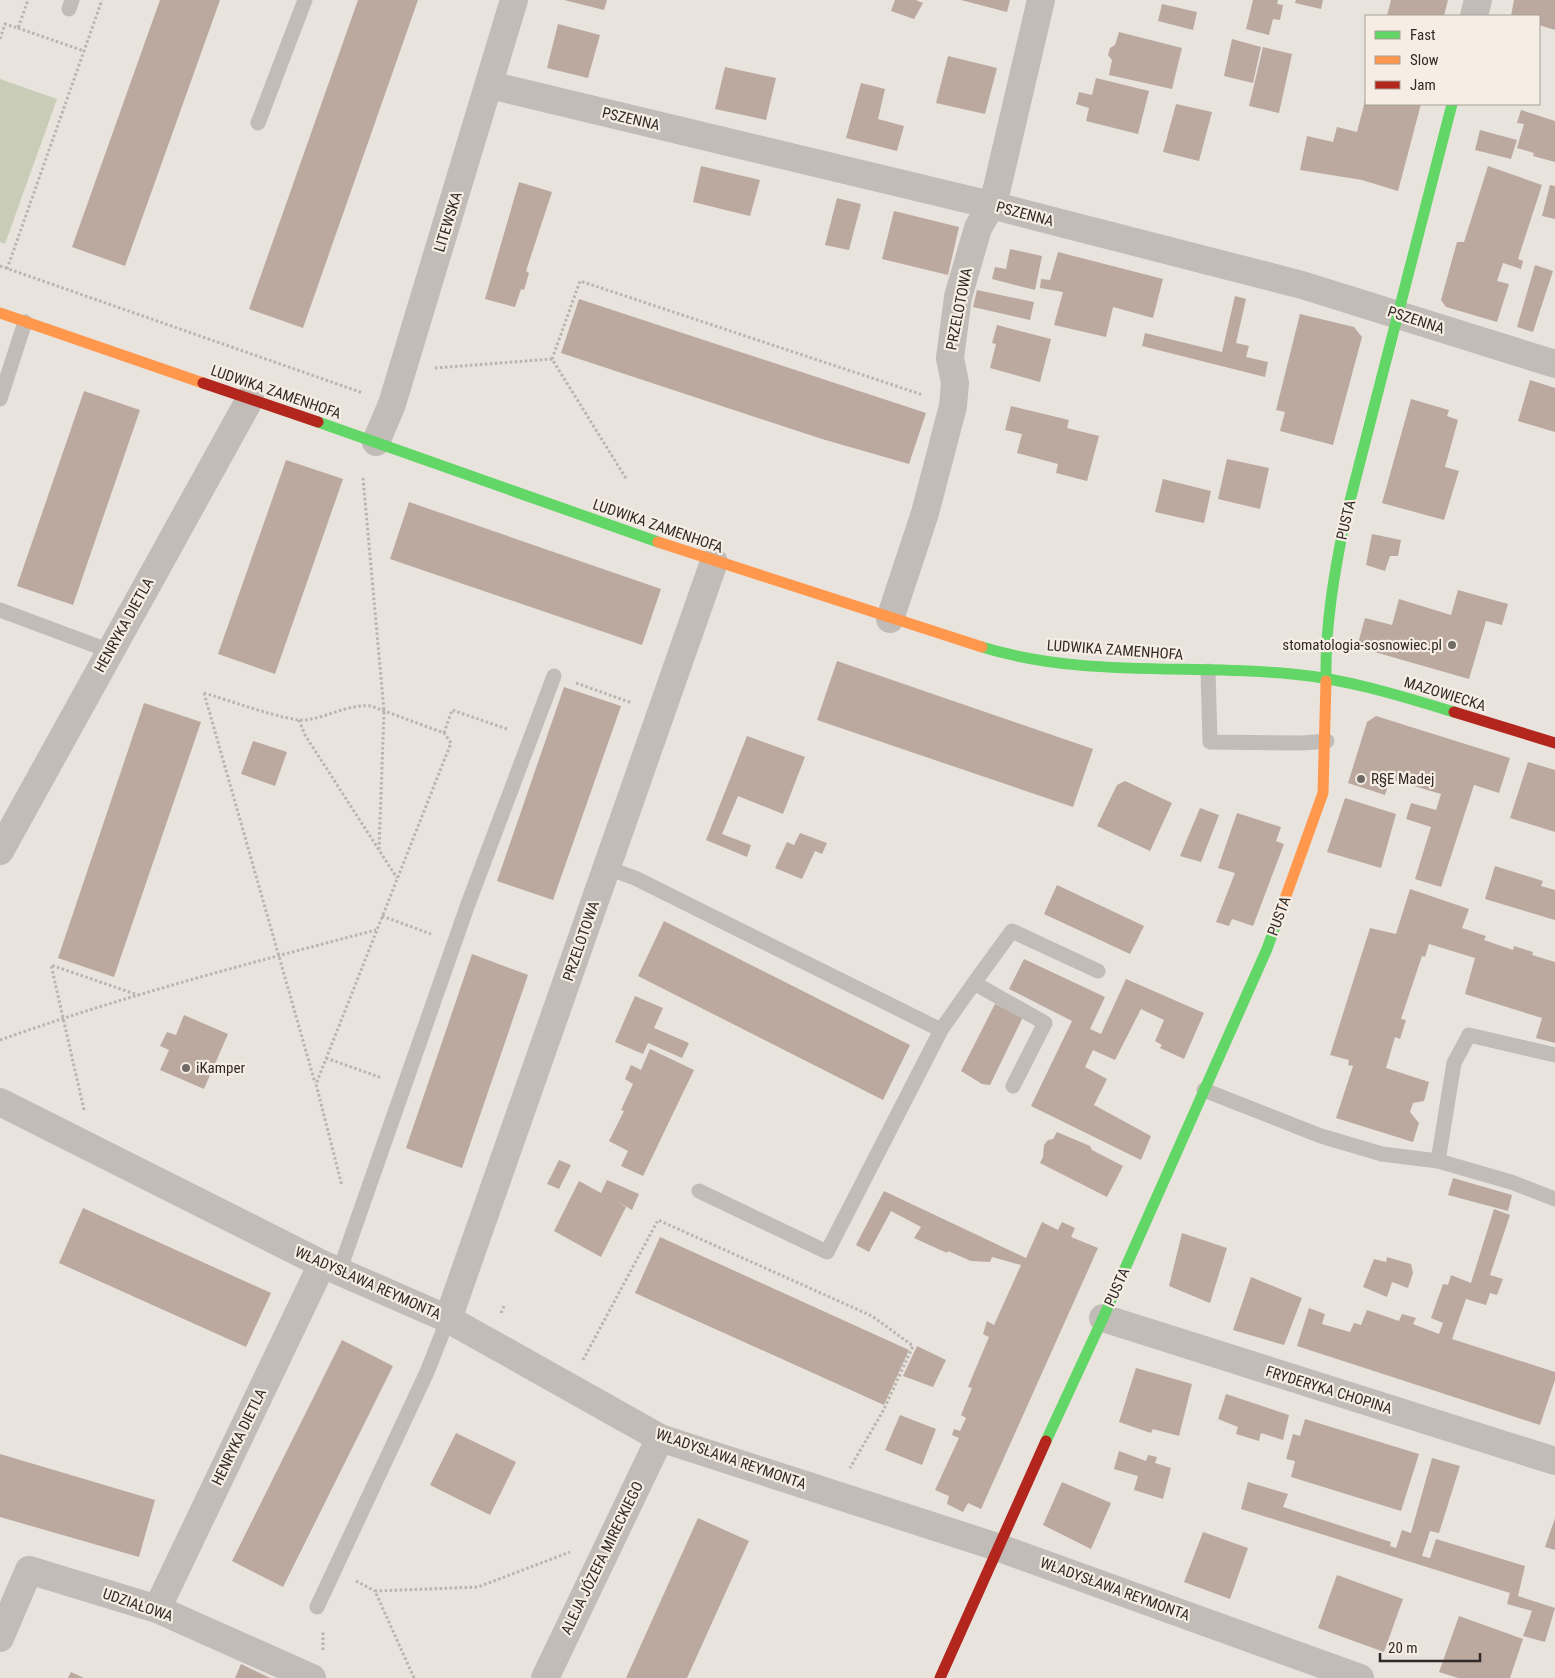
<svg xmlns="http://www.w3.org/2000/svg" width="1555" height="1678" font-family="'Roboto Condensed',sans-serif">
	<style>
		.green { fill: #c9cdb8 }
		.building { fill: #bba9a0 }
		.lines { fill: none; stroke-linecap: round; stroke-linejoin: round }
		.path { stroke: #bab4af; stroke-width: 3; stroke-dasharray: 2.5 2.5; stroke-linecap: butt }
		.lane { stroke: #c1bcb7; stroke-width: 15 }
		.street { stroke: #c1bcb7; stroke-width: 28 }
		.fast { stroke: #63d668; stroke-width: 11 }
		.slow { stroke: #ff974d; stroke-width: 11 }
		.jam { stroke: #b3261e; stroke-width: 11 }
		.poi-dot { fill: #716b66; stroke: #f6eee4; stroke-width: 2 }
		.labels { text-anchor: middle; stroke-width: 4.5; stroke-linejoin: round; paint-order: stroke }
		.street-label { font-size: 15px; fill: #312a26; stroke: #f6eee4 }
		.poi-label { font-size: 15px; fill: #312a26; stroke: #f6eee4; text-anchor: start }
	</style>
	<rect width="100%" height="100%" fill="#e9e3dd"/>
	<!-- green -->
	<path class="green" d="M0 79 57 99 5 244 0 242Z"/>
	<!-- building -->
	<path class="building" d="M160 0H220L125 266 72 247Z
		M358 0H418L303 328 249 309Z
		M564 0H607L604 10Z
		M895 0H916L923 3 914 19 891 11Z
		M961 0H1010L1007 12Z
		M1253 0H1278L1277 4 1283 5 1280 20 1273 19 1269 35 1246 29Z
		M1296 0H1323L1321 9 1295 3Z
		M1391 0H1448L1444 16H1387Z
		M1514 0H1555V30L1539 25V16H1511Z
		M1162 4 1197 12 1193 30 1158 21Z
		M558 24 600 35 588 78 547 68Z
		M1119 32 1182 48 1172 89 1109 75 1112 60 1108 55 1110 48 1115 45Z
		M1232 39 1261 47 1253 83 1224 76Z
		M1263 47 1292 54 1279 113 1249 106Z
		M948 56 997 68 985 114 936 103Z
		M725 67 776 78 766 120 715 109Z
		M1096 78 1149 91 1138 134 1086 121 1089 108 1076 104 1079 92 1092 95Z
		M861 83 885 89 878 119 904 126 897 151 846 138Z
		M1365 101 1366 104H1421L1398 191 1362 180 1300 170 1307 136 1333 142 1337 127 1357 132Z
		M1176 104 1212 112 1199 161 1163 152Z
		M1521 110 1555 121V162L1533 156 1534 153 1517 148 1524 124 1517 123Z
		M1480 130 1517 140 1511 159 1475 150Z
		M701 166 760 180 750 216 693 202Z
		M1488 166 1542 185 1518 259 1523 261 1521 269 1503 263 1497 281 1509 284 1497 322 1446 307 1441 300 1457 242H1464Z
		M519 182 552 192 526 271 529 273 524 290 521 289 515 307 485 299Z
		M1550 185 1555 186V219L1542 216Z
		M837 198 861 204 849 250 825 245Z
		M894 211 959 227 948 275 882 259Z
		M1010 249 1042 256 1035 290 992 279 995 267 1006 269Z
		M1058 252 1163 279 1153 318 1113 307 1106 337 1054 325 1063 292 1040 288 1041 279 1050 280Z
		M1535 265 1553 271 1533 332 1517 327Z
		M977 290 1034 302 1030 320 973 307Z
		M1235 296 1246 299 1236 343 1249 346 1246 357 1268 362 1265 377 1142 346 1145 333 1222 352Z
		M579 299 926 413 909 464 822 439 561 353Z
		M1300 314 1354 327 1362 337 1333 445 1280 431 1285 412 1276 410Z
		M997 325 1051 339 1040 382 990 368 996 344 992 343Z
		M1530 380 1555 388V432L1518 421Z
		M84 391 140 410 73 605 17 586Z
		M1411 399 1449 410 1447 416 1458 420 1445 467 1459 471 1444 520 1382 503Z
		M1011 406 1069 420 1067 428 1099 436 1087 481 1056 473 1058 464 1017 453 1022 434 1005 430Z
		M1227 459 1269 468 1260 509 1218 499Z
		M286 460 343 479 275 674 218 654Z
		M1163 479 1211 491 1204 523 1155 512Z
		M409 502 661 589 642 645 390 559Z
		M1372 534 1401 540 1398 556H1390L1385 571 1366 565Z
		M1458 590 1508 604 1502 625 1486 621 1469 679 1357 647 1365 618 1392 625 1399 599 1451 615Z
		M837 661 1093 749 1073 807 817 720Z
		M564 687 621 706 553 900 497 881Z
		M144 703 201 722 114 977 58 958Z
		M1376 716 1510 758 1499 793 1474 785 1441 887 1415 879 1431 827 1406 819 1411 803 1436 810 1441 794 1390 779 1385 795 1348 783 1367 722Z
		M747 736 805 757 783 814 738 796 722 834 751 845 747 857 706 840Z
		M253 741 287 752 275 786 241 774Z
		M1528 762 1555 770V832L1510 818Z
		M1125 781 1172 803 1150 851 1097 826 1117 785Z
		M1345 798 1396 814 1381 868 1327 852Z
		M1200 808 1219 815 1201 862 1180 856Z
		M1237 813 1281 827 1276 841 1284 844 1253 926 1232 919 1229 926 1216 922 1235 873 1218 868Z
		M800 833 827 843 822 854 815 851 802 879 775 868 787 842 794 845Z
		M1495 866 1543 881 1541 886 1555 890V920L1485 899Z
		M1057 885 1144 926 1130 954 1044 914Z
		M1410 889 1469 909 1462 928 1486 936 1484 940 1513 950 1514 946 1533 952 1532 955 1555 962V1043L1536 1038 1542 1018 1465 994 1475 958 1429 944 1425 957 1422 956 1401 1019 1406 1020 1400 1039 1395 1037 1386 1068 1429 1082 1424 1101 1413 1103 1410 1112 1419 1123 1413 1142 1336 1118 1353 1066 1348 1065 1349 1060 1330 1055 1370 928 1396 934Z
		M664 921 910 1045 883 1100 638 976Z
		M472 954 528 975 462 1168 406 1148Z
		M1024 959 1105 997 1090 1029 1101 1034 1126 979 1204 1013 1184 1059 1160 1048 1162 1045 1155 1041 1164 1020 1141 1009 1115 1060 1093 1050 1085 1067 1107 1079 1094 1105 1151 1136 1141 1160 1031 1106 1072 1021 1009 989Z
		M635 996 663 1008 654 1028 689 1043 682 1058 648 1043 643 1054 615 1042Z
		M995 1004 1023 1017 990 1085 982 1084 961 1071Z
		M184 1015 228 1034 204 1089 160 1070 169 1050 160 1046 167 1032 176 1035Z
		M650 1049 694 1070 643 1176 621 1166 628 1151 609 1141 624 1111 621 1110 633 1084 625 1079 631 1065 641 1070Z
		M1057 1132 1090 1146 1092 1150 1123 1166 1107 1197 1040 1163 1043 1157 1044 1145 1048 1140 1053 1139Z
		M559 1160 571 1165 559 1189 547 1184Z
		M1453 1178 1512 1195 1508 1211 1448 1195Z
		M607 1180 639 1194 632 1210 617 1201 626 1207 601 1257 554 1231 579 1181 601 1193Z
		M884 1191 1026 1258 1042 1222 1058 1230 1062 1222 1075 1228 1071 1237 1098 1248 981 1509 968 1503 963 1512 947 1504 949 1496 935 1490 959 1438 952 1435 954 1429 960 1431 966 1418 961 1415 972 1388 968 1387 989 1337 983 1334 987 1321 994 1325 1021 1265 992 1257 990 1262 971 1261 948 1251 947 1253 914 1238 921 1227 891 1211 869 1252 856 1245Z
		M83 1208 271 1293 246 1347 59 1263Z
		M1494 1209 1510 1215 1490 1275 1503 1279 1497 1295 1490 1293 1486 1305 1466 1299 1452 1339 1555 1372V1380L1540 1425 1297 1346 1309 1308 1325 1314 1322 1324 1350 1332 1354 1323 1361 1325 1367 1310 1399 1321 1402 1314 1416 1318 1413 1324 1439 1334 1443 1323 1431 1318 1443 1284 1448 1285 1451 1275 1471 1283Z
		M1182 1233 1227 1248 1210 1303 1169 1286Z
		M660 1237 909 1350 884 1405 635 1293Z
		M1387 1257 1411 1264 1413 1273 1408 1288 1392 1282 1387 1297 1363 1287 1374 1259 1386 1262Z
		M1251 1277 1302 1298 1284 1345 1233 1330Z
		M342 1340 393 1366 283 1587 232 1561Z
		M917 1346 946 1360 933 1387 903 1376Z
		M1136 1368 1192 1384 1179 1436 1153 1429 1151 1433 1119 1422Z
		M1226 1394 1289 1415 1283 1440 1261 1433 1259 1441 1236 1434 1238 1427 1218 1419Z
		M900 1415 936 1429 922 1465 885 1450Z
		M1305 1419 1419 1454 1401 1511 1291 1477 1295 1461 1286 1459 1293 1434 1300 1436Z
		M456 1433 516 1462 490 1515 430 1485Z
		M1119 1451 1146 1461 1148 1455 1157 1457 1155 1463 1171 1468 1163 1499 1134 1490 1138 1476 1114 1469Z
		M0 1454 155 1500 139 1557 0 1517Z
		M1432 1458 1460 1466 1439 1533 1430 1531 1422 1556 1430 1558 1436 1539 1525 1566 1518 1596 1555 1608 1545 1642 1523 1636 1532 1611 1507 1604 1510 1593 1241 1509 1248 1482 1288 1494 1283 1507 1391 1542 1390 1546 1396 1548 1402 1530 1411 1533Z
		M1062 1482 1111 1503 1091 1549 1043 1525Z
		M698 1518 749 1541 687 1678H626Z
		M1555 1518V1550L1545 1547Z
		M1203 1532 1248 1548 1230 1599 1184 1582Z
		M1337 1575 1403 1599 1384 1652 1318 1628Z
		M1459 1616 1523 1639 1510 1678H1458L1439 1672Z
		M241 1664 270 1678H235Z
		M71 1672 84 1678H68Z"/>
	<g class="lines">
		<!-- path -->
		<path class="path" d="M18 28 84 51
			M0 39 5 24 18 28 28 0
			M0 266 363 393
			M7 269 102 0
			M552 359 580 281 923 395
			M435 368 552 359 627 480
			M363 478 384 711 379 850
			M576 683 632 703
			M204 693C225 699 288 722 306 720 328 717 348 704 371 706L444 733 451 743 316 1084 342 1186
			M204 693 315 1083
			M299 720 305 735 397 878
			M444 733 452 710 507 729
			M382 916 431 934
			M0 1040C123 996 250 963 376 930
			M326 1058 382 1078
			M84 1110 51 965 138 995
			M501 1313 505 1304
			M583 1360 658 1220 872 1316 913 1346 883 1411 850 1468
			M356 1581 375 1591
			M323 1650V1631
			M414 1678 375 1591 478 1587 570 1552"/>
		<!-- lane -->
		<path class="lane" d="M69 9 72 0
			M258 123 305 0
			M0 399 25 322
			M0 610 110 651
			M1208 671 1210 742 1303 743 1327 741
			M607 868 635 878 941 1030 827 1252 699 1191
			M974 983 1012 931 1098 971
			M941 1030 974 983 1045 1023 1013 1086
			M1204 1090 1321 1136 1382 1154 1438 1161 1511 1182 1555 1199
			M1438 1161 1454 1063 1469 1035 1555 1055
			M339 1272 468 904 554 676
			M317 1607 427 1372 448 1319"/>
		<!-- street -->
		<path class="street" d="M1474 16 1478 0
			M490 85 991 205 1302 285 1555 364
			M376 442 392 404 514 0
			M890 619 925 513 953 406 955 383 950 358 958 297 978 228 991 205 997 188 1041 0
			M0 851 250 399
			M0 1102 322 1264 448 1319 660 1438 997 1547 1360 1678
			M1103 1318 1555 1461
			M448 1319 714 562
			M157 1609 322 1264
			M0 1638 29 1570 157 1609 312 1678
			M545 1678 660 1438"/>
		<!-- fast -->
		<path class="fast" d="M318 422 658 542
			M982 647C1082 678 1189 664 1292 674 1347 679 1401 696 1454 712
			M1326 681C1325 626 1334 574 1345 520L1452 104
			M1046 1441 1103 1318 1267 949 1282 907"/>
		<!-- slow -->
		<path class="slow" d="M0 313 203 383
			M658 542 982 647
			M1282 907 1323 793 1326 681"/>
		<!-- jam -->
		<path class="jam" d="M203 383 318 422
			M1454 712 1555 743
			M940 1678 1046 1441"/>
	</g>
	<!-- markers -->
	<g class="poi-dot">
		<circle cx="1452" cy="645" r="5"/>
		<circle cx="1361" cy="779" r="5"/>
		<circle cx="186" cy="1068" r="5"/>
	</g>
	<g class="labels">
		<!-- street labels -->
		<g class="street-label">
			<text transform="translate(631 119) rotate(13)" y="5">PSZENNA</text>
			<text transform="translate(1025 214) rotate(15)" y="5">PSZENNA</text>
			<text transform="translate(448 222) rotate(-73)" y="5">LITEWSKA</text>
			<text transform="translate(959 309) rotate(-79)" y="5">PRZELOTOWA</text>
			<text transform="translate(1416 320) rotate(18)" y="5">PSZENNA</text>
			<text transform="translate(276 392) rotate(19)" y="5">LUDWIKA ZAMENHOFA</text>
			<text transform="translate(1346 520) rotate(-77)" y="5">PUSTA</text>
			<text transform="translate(658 526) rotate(19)" y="5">LUDWIKA ZAMENHOFA</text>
			<text transform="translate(124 625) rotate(-61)" y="5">HENRYKA DIETLA</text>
			<text transform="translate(1115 650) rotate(4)" y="5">LUDWIKA ZAMENHOFA</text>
			<text transform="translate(1445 694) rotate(17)" y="5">MAZOWIECKA</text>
			<text transform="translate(1279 916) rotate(-70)" y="5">PUSTA</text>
			<text transform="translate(581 941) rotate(-71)" y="5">PRZELOTOWA</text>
			<text transform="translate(368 1283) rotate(24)" y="5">WŁADYSŁAWA REYMONTA</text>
			<text transform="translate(1117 1287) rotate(-66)" y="5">PUSTA</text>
			<text transform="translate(1329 1390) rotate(17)" y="5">FRYDERYKA CHOPINA</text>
			<text transform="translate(239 1437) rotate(-64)" y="5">HENRYKA DIETLA</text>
			<text transform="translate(731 1459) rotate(19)" y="5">WŁADYSŁAWA REYMONTA</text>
			<text transform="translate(602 1558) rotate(-64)" y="5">ALEJA JÓZEFA MIRECKIEGO</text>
			<text transform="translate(1115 1589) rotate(20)" y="5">WŁADYSŁAWA REYMONTA</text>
			<text transform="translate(138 1605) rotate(19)" y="5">UDZIAŁOWA</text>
		</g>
		<!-- poi labels -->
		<g class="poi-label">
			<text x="1442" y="650" text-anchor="end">stomatologia-sosnowiec.pl</text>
			<text x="1371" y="784">R§E Madej</text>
			<text x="196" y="1073">iKamper</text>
		</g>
	</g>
	<!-- legend -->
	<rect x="1365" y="15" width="175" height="90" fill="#f6eee4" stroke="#a7a098"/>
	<rect x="1375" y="31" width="25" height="8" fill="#63d668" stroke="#a7a098"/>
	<text x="1410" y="40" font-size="15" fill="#312a26">Fast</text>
	<rect x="1375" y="56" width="25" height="8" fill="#ff974d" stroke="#a7a098"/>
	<text x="1410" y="65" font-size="15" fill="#312a26">Slow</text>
	<rect x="1375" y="81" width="25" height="8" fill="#b3261e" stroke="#a7a098"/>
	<text x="1410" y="90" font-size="15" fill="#312a26">Jam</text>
	<!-- scale -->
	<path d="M1380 1653v8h100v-8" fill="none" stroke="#312a26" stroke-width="2.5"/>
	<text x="1388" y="1653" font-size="15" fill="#312a26" stroke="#f6eee4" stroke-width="4" paint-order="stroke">20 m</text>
</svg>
